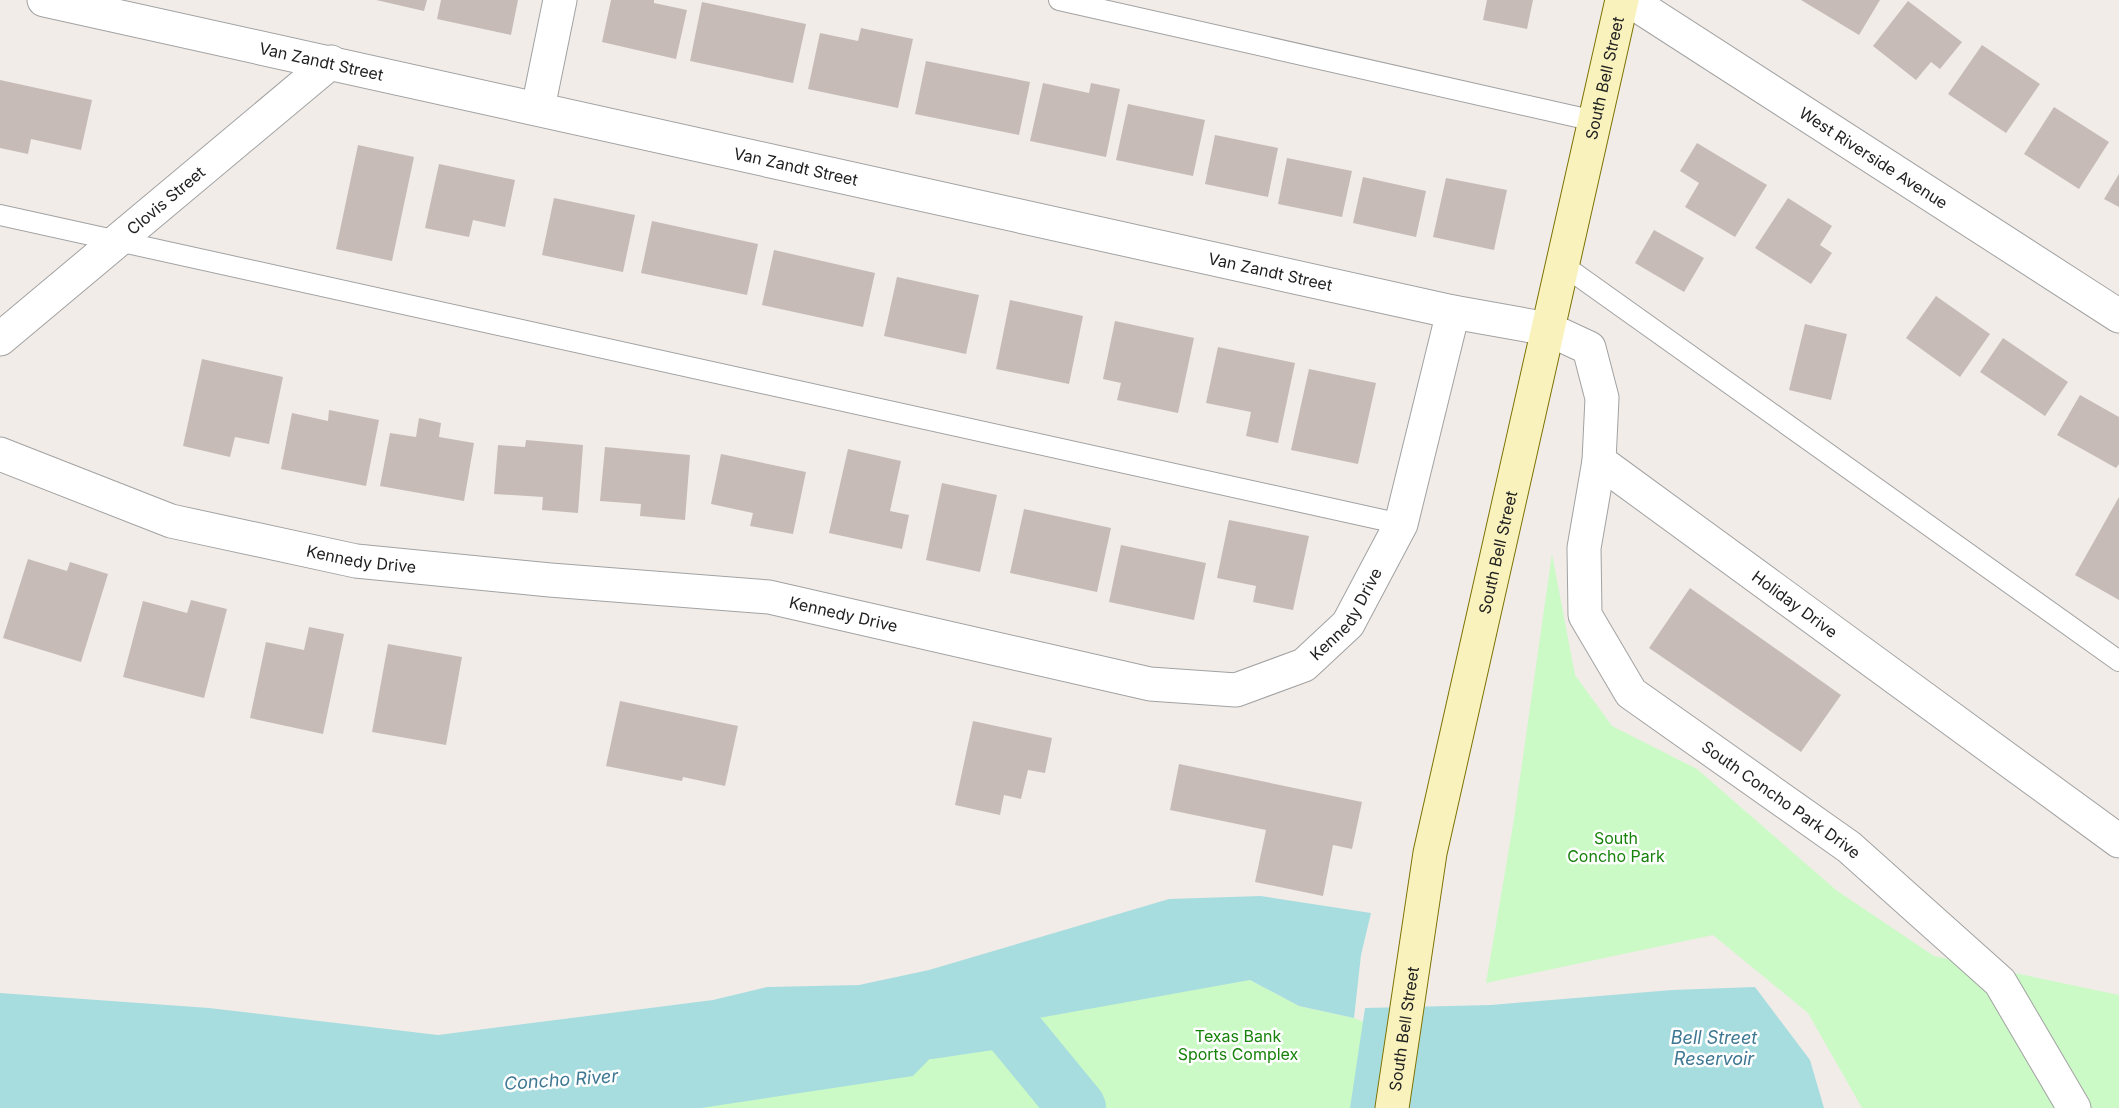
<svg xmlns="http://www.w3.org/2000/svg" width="2119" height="1108" font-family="Inter,sans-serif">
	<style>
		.park { fill: #cbfac6 }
		.water { fill: #a8dddf }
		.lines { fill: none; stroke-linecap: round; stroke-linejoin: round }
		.river { stroke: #a8dddf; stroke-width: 58 }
		.building { fill: #c6bbb7 }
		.service-casing { stroke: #a2a2a2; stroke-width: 22 }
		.minor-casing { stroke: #a2a2a2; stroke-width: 35 }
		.secondary-casing { stroke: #7c7304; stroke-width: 35 }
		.service { stroke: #fff; stroke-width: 20 }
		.minor { stroke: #fff; stroke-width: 33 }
		.secondary { stroke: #faf2bd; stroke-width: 33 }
		.labels { text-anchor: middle; stroke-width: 5; stroke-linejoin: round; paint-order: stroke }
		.street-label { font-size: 16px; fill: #212121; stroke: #fff }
		.park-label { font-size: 16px; fill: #17830b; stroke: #fff }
		.water-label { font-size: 18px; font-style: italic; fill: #3f7893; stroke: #fff }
	</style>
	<rect width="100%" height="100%" fill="#f1ece8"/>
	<!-- park -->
	<path class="park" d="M1552 554 1575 675 1612 726 1697 769 1836 890 1934 956 2119 995V1108H1862L1808 1013 1713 935 1486 983 1514 819Z
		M1250 980 1299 1006 1354 1018 1445 1055 1436 1108H0V1083Z"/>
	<!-- water -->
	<path class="water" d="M1261 896 1371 913 1361 955 1354 1018 1299 1006 1250 980 955 1033 913 1076 701 1108H0V993L209 1008 438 1035 713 1000 767 987 859 985 929 970 1169 899Z
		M1755 987 1810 1060 1824 1108H1350L1365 1008 1491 1005 1672 990Z"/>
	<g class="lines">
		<!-- river -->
		<path class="river" d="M930 1030 1004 1019 1077 1108"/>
	</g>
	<!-- building -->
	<path class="building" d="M376 0H427L424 11Z
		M441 0H518L511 35 437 19Z
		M611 0H654V3L687 10 676 59 602 42Z
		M1487 0H1533L1527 29 1483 20Z
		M1801 0H1880L1859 35Z
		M1908 1 1962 42 1940 69 1931 62 1916 80 1873 46Z
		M702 2 806 24 793 83 690 61Z
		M861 28 913 39 898 108 808 89 820 33 858 41Z
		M1982 45 2040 84 2006 133 1948 94Z
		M926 61 1030 82 1019 135 915 114Z
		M0 80 92 100 81 150 31 139 28 154 0 148Z
		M1043 83 1089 93 1091 83 1120 89 1106 157 1030 141Z
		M1128 104 1205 120 1193 176 1116 160Z
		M2054 107 2109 142 2079 189 2024 154Z
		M1215 135 1278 148 1268 197 1205 184Z
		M1697 143 1767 185 1735 237 1685 207 1699 183 1680 171Z
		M358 145 414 157 392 261 336 249Z
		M1287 158 1352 171 1342 217 1278 204Z
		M439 164 515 180 505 227 473 220 469 237 425 228Z
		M2119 174V207L2104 199Z
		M1363 177 1426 191 1416 237 1353 223Z
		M1446 178 1507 190 1494 250 1433 237Z
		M554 198 635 215 623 272 542 255Z
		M1788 198 1832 226 1820 245 1832 253 1811 284 1755 248Z
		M652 221 758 244 747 295 641 273Z
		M1654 230 1704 258 1684 292 1635 263Z
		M774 250 875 273 863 327 762 305Z
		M897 277 979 295 966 354 884 336Z
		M1936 296 1990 334 1960 377 1906 338Z
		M1010 300 1083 316 1069 384 996 369Z
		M1115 321 1194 338 1178 413 1117 400 1121 383 1103 379Z
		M1805 324 1847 334 1831 400 1789 390Z
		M2003 338 2068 382 2045 416 1980 372Z
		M1218 347 1295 363 1278 443 1246 436 1251 412 1206 403Z
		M202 359 283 377 269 444 235 437 230 457 183 446Z
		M1309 369 1376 383 1358 464 1291 450Z
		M2080 395 2119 417V464L2116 468 2057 435Z
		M329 410 379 420 366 486 281 469 292 413 328 421Z
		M419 418 441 423 439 437 474 443 464 501 380 486 390 433 416 437Z
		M526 440 583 445 578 513 542 510 543 497 494 494 498 445 525 447Z
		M605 447 690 455 685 520 640 516 641 504 600 501Z
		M848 449 901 461 890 511 909 515 902 549 829 533Z
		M721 454 806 472 793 534 750 526 753 513 711 504Z
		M942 483 997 495 980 572 926 560Z
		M2119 497V600L2075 575Z
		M1024 509 1111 528 1097 592 1010 573Z
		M1229 520 1309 536 1293 610 1253 602 1256 586 1217 578Z
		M1121 545 1206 563 1194 620 1109 602Z
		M28 559 67 571 70 562 108 574 81 662 3 638Z
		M1690 588 1841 695 1801 752 1649 648Z
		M191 600 227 609 204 698 123 677 143 601 187 613Z
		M309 627 344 634 323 734 250 718 266 642 304 650Z
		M388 644 462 657 446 745 372 732Z
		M620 701 738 726 725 786 683 777 682 781 606 766Z
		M973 721 1052 738 1045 773 1028 770 1021 799 1004 795 1000 815 955 805Z
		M1179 764 1362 802 1352 849 1333 845 1323 896 1255 882 1266 830 1170 810Z"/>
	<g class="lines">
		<!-- service casing -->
		<g class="service-casing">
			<path id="service" d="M1059 0 1595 121
				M0 215 1401 524
				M1563 265 2119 661"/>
		</g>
		<!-- minor casing -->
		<g class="minor-casing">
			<g id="minor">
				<path id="s1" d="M44 0 1453 312 1548 329 1589 348 1602 398 1599 461 2119 841"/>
				<path id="s2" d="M1629 0 2119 316"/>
				<path d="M538 108 560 0"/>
				<path id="s3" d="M0 339 331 62"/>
				<path id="s4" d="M0 454 171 521 356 561 550 580 769 597 1150 684 1236 690 1304 665 1348 624 1401 524 1453 312"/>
				<path id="s5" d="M1599 461 1584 548 1585 615 1631 693 1849 847 2000 982 2074 1108"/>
			</g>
		</g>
		<!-- secondary casing -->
		<g class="secondary-casing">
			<g id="secondary">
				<path id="s6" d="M1392 1108 1430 853 1622 0"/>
			</g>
		</g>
		<!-- service -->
		<use href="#service" class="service"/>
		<!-- minor -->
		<use href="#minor" class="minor"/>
		<!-- secondary -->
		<use href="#secondary" class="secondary"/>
	</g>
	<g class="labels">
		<!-- street labels -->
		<g class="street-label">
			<text dy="6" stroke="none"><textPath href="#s1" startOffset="284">Van Zandt Street</textPath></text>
			<text dy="6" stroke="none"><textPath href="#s6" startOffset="1052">South Bell Street</textPath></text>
			<text dy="6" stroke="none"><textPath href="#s2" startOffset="291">West Riverside Avenue</textPath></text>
			<text dy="6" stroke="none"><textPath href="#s1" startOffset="770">Van Zandt Street</textPath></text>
			<text dy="6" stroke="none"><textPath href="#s3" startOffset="216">Clovis Street</textPath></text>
			<text dy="6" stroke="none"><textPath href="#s1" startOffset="1256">Van Zandt Street</textPath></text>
			<text dy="6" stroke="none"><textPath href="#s6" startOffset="566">South Bell Street</textPath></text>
			<text dy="6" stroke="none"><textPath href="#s4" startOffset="378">Kennedy Drive</textPath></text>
			<text dy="6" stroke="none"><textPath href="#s1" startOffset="1942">Holiday Drive</textPath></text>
			<text dy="6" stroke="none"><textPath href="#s4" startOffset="1404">Kennedy Drive</textPath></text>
			<text dy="6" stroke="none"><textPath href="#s4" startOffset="864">Kennedy Drive</textPath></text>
			<text dy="6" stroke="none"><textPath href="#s5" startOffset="430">South Concho Park Drive</textPath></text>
			<text dy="6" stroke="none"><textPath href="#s6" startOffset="80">South Bell Street</textPath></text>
		</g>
		<!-- park labels -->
		<g class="park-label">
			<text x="1616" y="844">South<tspan x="1616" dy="18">Concho Park</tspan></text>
			<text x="1238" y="1042">Texas Bank<tspan x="1238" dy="18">Sports Complex</tspan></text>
		</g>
		<!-- water labels -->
		<g class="water-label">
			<text x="1714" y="1044">Bell Street<tspan x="1714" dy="21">Reservoir</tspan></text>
			<text transform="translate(561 1080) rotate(-4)" y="6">Concho River</text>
		</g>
	</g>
</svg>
